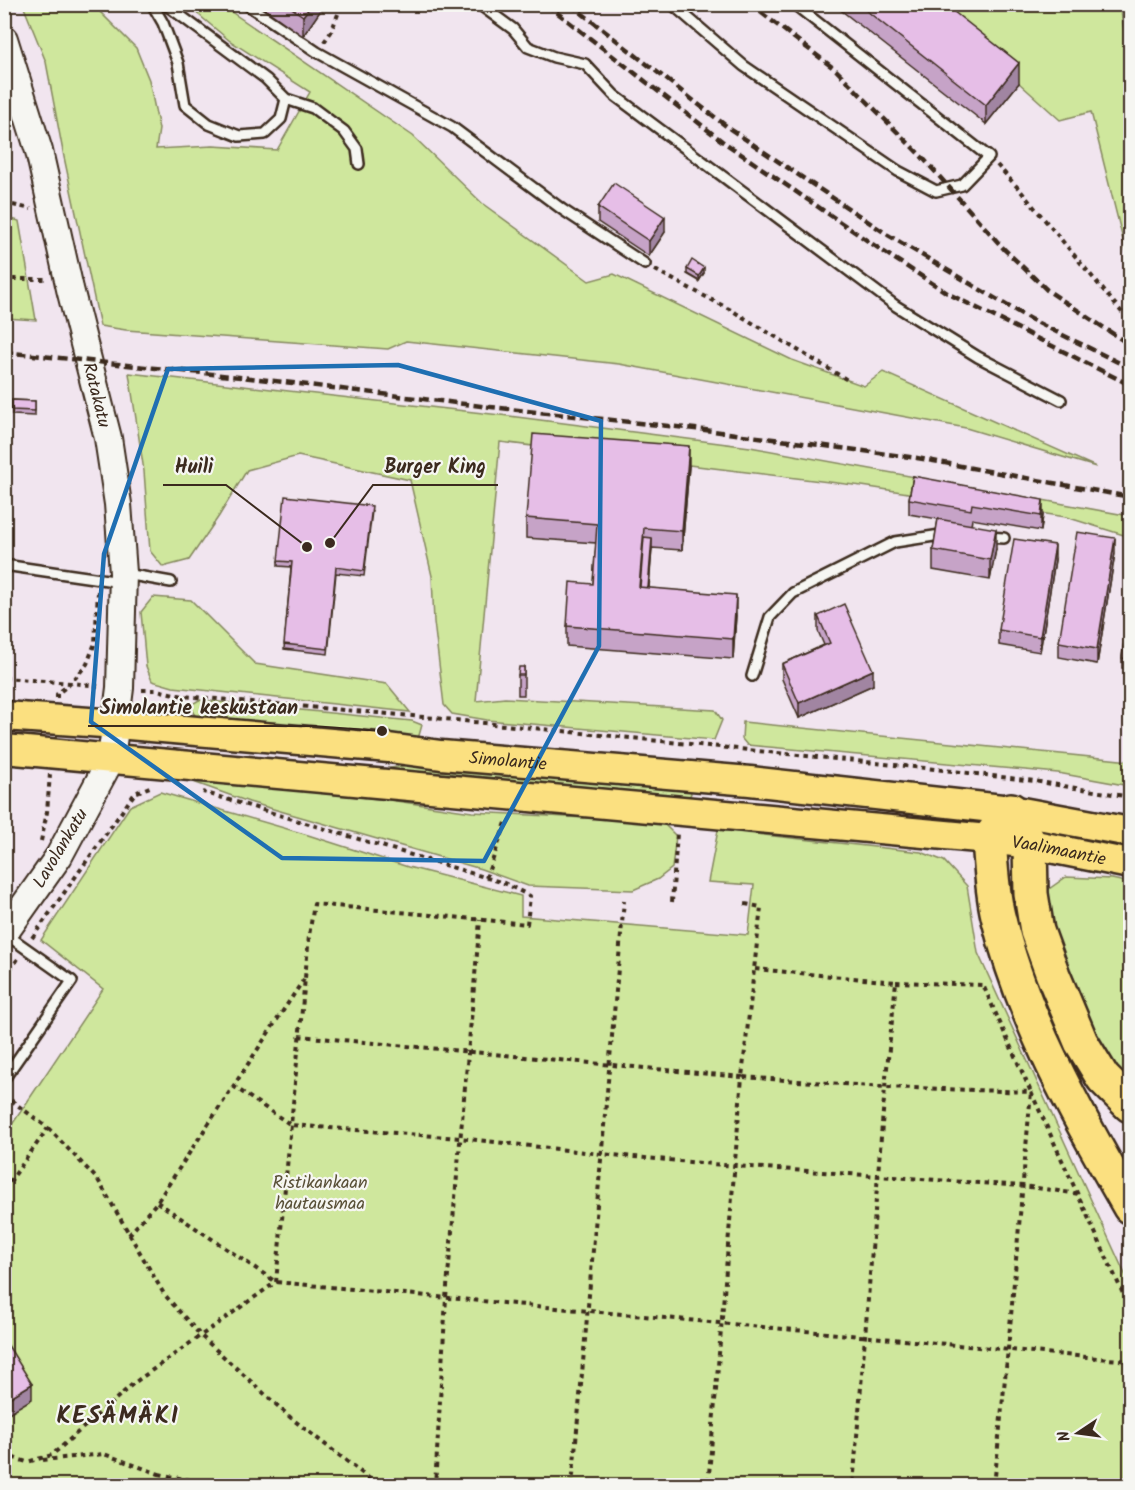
<svg xmlns="http://www.w3.org/2000/svg" width="1135" height="1490" font-family="Kalam,sans-serif">
	<style>
		.green { fill: #cfe79d; stroke: #85885e; stroke-width: 1.5 }
		.lines { fill: none; stroke-linecap: round; stroke-linejoin: round }
		.lane-casing { stroke: #3b2a1e; stroke-width: 14 }
		.secondary-casing { stroke: #3b2a1e; stroke-width: 30 }
		.primary-casing { stroke: #3b2a1e; stroke-width: 33 }
		.highway-casing { stroke: #3b2a1e; stroke-width: 38 }
		.path { stroke: #3b2a1e; stroke-width: 4; stroke-dasharray: 4.5 4.5; stroke-linecap: butt }
		.lane { stroke: #f6f6f2; stroke-width: 9 }
		.secondary { stroke: #f6f6f2; stroke-width: 26 }
		.primary { stroke: #fbe080; stroke-width: 28 }
		.highway { stroke: #fbe080; stroke-width: 33 }
		.rail { stroke: #3b2a1e; stroke-width: 4.5; stroke-dasharray: 9 4.5; stroke-linecap: butt }
		.wall { fill: #c6a3c7; stroke: #3b2a1e; stroke-width: 1.5 }
		.shaded-wall { fill: #a185a2; stroke: #3b2a1e; stroke-width: 1.5 }
		.building { fill: #e6bee7; stroke: #3b2a1e; stroke-width: 1.5 }
		.marked { fill: none; stroke: #1f6fb2; stroke-width: 4.5; stroke-linejoin: round }
		.labels { text-anchor: middle; stroke-width: 4.5; stroke-linejoin: round; paint-order: stroke }
		.street-label { font-size: 18px; fill: #3b2a1e; stroke: #f6f6f2 }
		.park-label { font-size: 18px; fill: #595037; stroke: #f6f6f2 }
		.district-label { font-size: 24px; font-weight: bold; letter-spacing: 1.5px; fill: #3b2a1e; stroke: #f6f6f2 }
		.leader { fill: none; stroke: #3b2a1e; stroke-width: 2 }
		.callout-dot { fill: #3b2a1e; stroke: #f6f6f2; stroke-width: 2 }
		.callout-label { font-size: 20px; text-anchor: middle; font-weight: bold; fill: #3b2a1e; stroke: #f6f6f2; stroke-width: 4.5; stroke-linejoin: round; paint-order: stroke }
	</style>
	<rect width="100%" height="100%" fill="#f1e5ef"/>
	<filter id="ink" filterUnits="userSpaceOnUse"><feTurbulence type="fractalNoise" baseFrequency=".0167" numOctaves="2"/><feDisplacementMap in="SourceGraphic" scale="12" xChannelSelector="R" yChannelSelector="G"/><feConvolveMatrix kernelMatrix="1 2 1 2 8 2 1 2 1" color-interpolation-filters="sRGB"/></filter>
	<g filter="url(#ink)">
		<path class="green" d="M23 5H90L95 7 136 48 149 80 159 129 156 149 213 146 277 150 310 92 230 41 187 5H221L413 136 483 204 589 281 614 274 792 360 864 386 883 372 1096 467 966 428 619 364 406 341 388 349 126 330 100 326 64 157 46 62Z
			M918 5H1120L1130 69V268L1091 112 1060 120 1019 83Z
			M5 217 19 221 36 320 5 318Z
			M129 373 509 416 750 447 1130 516V537L1066 517 862 486 500 442 476 701 505 698 715 710 722 720 714 740 487 720 452 714 444 705 434 622 432 576 410 480 298 456 247 470 219 516 189 560 163 567 150 551 144 471Z
			M153 597 191 600 255 664 387 684 410 712 173 687 152 681 146 666 141 612Z
			M199 700 412 721 422 725 418 739 198 720 189 706Z
			M743 722 1130 761V786L1058 773 747 745 742 739Z
			M407 765 689 788 691 793 688 801 375 771Z
			M185 779 389 800 472 812 662 822 676 836 672 868 658 879 633 890 528 886 481 869 249 802Z
			M160 792 308 835 408 867 521 896V916L748 935 754 885 708 882 718 830 921 852 944 861 967 886 978 953 1130 1285V1485L5 1486V1135L103 989 41 940 130 806Z
			M1066 877 1112 879 1130 883V1093L1091 1041 1045 907 1049 889Z"/>
		<g class="lines">
			<defs>
				<path id="lane" d="M152 4 163 23 178 63 185 105 209 124 239 136 265 134 281 119 286 99 266 79 165 4
					M246 4 317 52 452 127 563 210 645 264
					M479 4 513 29 528 47 554 57 585 64 614 95 896 306 978 357 1061 400
					M672 4 744 66 898 171 936 191 962 185 989 157 794 4
					M286 99 313 108 344 131 357 149 359 164
					M985 537 1004 538
					M4 565 121 582
					M126 574 171 582
					M752 676 770 617 793 593 895 542 947 534
					M4 1079 72 981 7 935"/>
				<g id="secondary">
					<path id="s1" d="M4 39 39 151 70 289 108 438 118 504 123 573 120 688 111 759 59 856 4 934"/>
				</g>
				<g id="primary">
					<path id="s2" d="M4 716 117 724 389 748 441 755 750 781 1011 810 1130 832"/>
					<path id="s3" d="M4 749 989 839 1030 844 1130 864"/>
				</g>
				<path id="highway" d="M1130 1105 1103 1078 1081 1042 1053 975 1037 931 1031 894 1030 844 1011 810 989 839C991 865 992 891 998 916 1023 1020 1077 1115 1130 1207"/>
			</defs>
			<use href="#lane" class="lane-casing"/>
			<use href="#secondary" class="secondary-casing"/>
			<use href="#primary" class="primary-casing"/>
			<use href="#highway" class="highway-casing"/>
			<path class="path" d="M324 42 331 32 342 4
				M997 165 1019 189 1130 322
				M4 203 31 209
				M655 270 731 310 849 381
				M4 279H46
				M4 678 71 683 87 664 95 643 98 591
				M142 690H157L183 696 435 718 944 770 1034 781 1130 797
				M57 698V694L71 683 98 686
				M41 841 47 812 50 774
				M486 878 507 820
				M672 902 677 833
				M745 904 761 907 742 1077 885 1087 1031 1092 1130 1309
				M32 938 135 793 152 786
				M755 969 896 982 885 1087 853 1486
				M4 977 18 959
				M896 982 983 985 1031 1092 1008 1349 994 1486
				M299 1036 742 1077 708 1486
				M233 1086 291 1125 460 1138 601 1154 735 1166 1023 1186 1079 1194
				M4 1095 48 1128 4 1190
				M48 1128 98 1180 164 1294 201 1336 291 1418 379 1486
				M157 1202 276 1282 1130 1361
				M129 1235 157 1202 304 979
				M4 1455 27 1462 52 1455 134 1383 276 1282 309 936 314 904 527 924 530 896 504 883 203 792
				M43 1460 104 1454 159 1474 162 1486
				M159 1474 220 1486
				M435 1486 446 1298 480 920
				M572 1486 624 901"/>
			<use href="#lane" class="lane"/>
			<use href="#secondary" class="secondary"/>
			<use href="#primary" class="primary"/>
			<use href="#highway" class="highway"/>
			<path class="rail" d="M546 4 722 141 881 250 949 294 1130 385
				M570 4 730 129 888 235 1030 319 1130 368
				M750 4 836 70 922 157 1004 249 1047 290 1130 345
				M4 352 259 379 481 406 705 430 917 458 1130 497"/>
		</g>
		<path class="wall" d="M258 4H325L303 36Z
			M833 4H944L1019 83 986 124Z
			M598 207 665 232 649 256 598 222Z
			M687 269 704 273 699 281 687 274Z
			M12 400 35 401V416L12 415Z
			M689 466 682 550 652 548 649 588 736 615 733 659 567 646V626L593 584 596 543 526 538V518Z
			M913 476 1043 515 1041 531 972 519 971 525 996 549 990 580 933 570V550L938 519 909 514V499Z
			M372 511 364 576 336 573 328 654 284 649 291 567 278 566V561Z
			M1115 553 1097 664 1059 657V642Z
			M1055 560 1040 652 999 645V630Z
			M1131 583V669L1122 668V658Z
			M818 616 873 685 799 718 782 679V664L824 645 818 631Z
			M524 667V695H518V675Z"/>
		<path class="shaded-wall" d="M312 4H325L303 36V16Z
			M1019 63V83L986 124V105Z
			M665 217V232L649 256V241Z
			M704 268V273L699 281V276Z
			M689 446V466L682 550V531Z
			M1043 500V515L1041 531V516Z
			M996 529V549L990 580V560Z
			M652 538V548L647 608V598Z
			M1115 538V553L1097 664V649Z
			M1055 545V560L1040 652V637Z
			M736 595V615L733 659V639Z
			M873 670V685L799 718V703Z
			M32 1384V1399L4 1416V1401Z"/>
		<path class="building" d="M286 4H312L303 16Z
			M858 4H944L1019 63 986 105Z
			M614 183 665 217 649 241 598 207Z
			M692 260 704 268 699 276 687 269Z
			M12 400 35 401V411L12 410Z
			M533 434 689 446 682 531 644 528 639 587 736 595 733 639 567 626 570 582 593 584 597 524 526 518Z
			M913 476 1043 500 1041 516 972 504 971 510 909 499Z
			M285 496 372 506 364 571 336 567 328 649 284 644 292 562 278 561Z
			M938 519 996 529 990 560 933 550Z
			M1077 532 1115 538 1097 649 1059 642Z
			M644 537 652 538 648 588 640 587Z
			M1014 539 1055 545 1040 637 999 630Z
			M1131 583V659L1122 658Z
			M844 604 873 670 799 703 782 664 830 643 818 616Z
			M519 667H524V675H518Z
			M4 1339 32 1384 4 1401Z"/>
	</g>
	<path class="marked" d="M398 365 601 421 599 646 484 861 282 858 91 722 104 554 168 369Z"/>
	<g class="labels">
		<g class="street-label">
			<text dy="6" stroke="none"><textPath href="#s1" startOffset="368">Ratakatu</textPath></text>
			<text dy="6" stroke="none"><textPath href="#s2" startOffset="506">Simolantie</textPath></text>
			<text transform="translate(60 848) rotate(-59)" y="6">Lavolankatu</text>
			<text dy="6" stroke="none"><textPath href="#s3" startOffset="1060">Vaalimaantie</textPath></text>
		</g>
		<g class="park-label">
			<text x="320" y="1188">Ristikankaan<tspan x="320" dy="21">hautausmaa</tspan></text>
		</g>
		<g class="district-label">
			<text x="118" y="1423">KESÄMÄKI</text>
		</g>
	</g>
	<path class="leader" d="M330 543L373 485H498M307 547L226 485H163M382 731L311 726H88"/>
	<g class="callout-dot">
		<circle cx="330" cy="543" r="6"/>
		<circle cx="307" cy="547" r="6"/>
		<circle cx="382" cy="731" r="6"/>
	</g>
	<g class="callout-label">
		<text x="435" y="473">Burger King</text>
		<text x="194" y="473">Huili</text>
		<text x="199" y="714">Simolantie keskustaan</text>
	</g>
	<rect width="1135" height="1490" fill="none" stroke="#f6f6f2" stroke-width="24"/>
	<rect x="12" y="12" width="1111" height="1466" fill="none" stroke="#3b2a1e" stroke-width="2" filter="url(#ink)"/>
	<g transform="translate(1078 1433) rotate(257)" stroke="#f6f6f2" stroke-width="4.5" paint-order="stroke">
	<path d="M0-4.5L10 22L0 15L-10 22Z" fill="#3b2a1e"/>
	<text y="-9" font-size="16" font-weight="bold" text-anchor="middle" fill="#3b2a1e">N</text>
	</g>
</svg>
